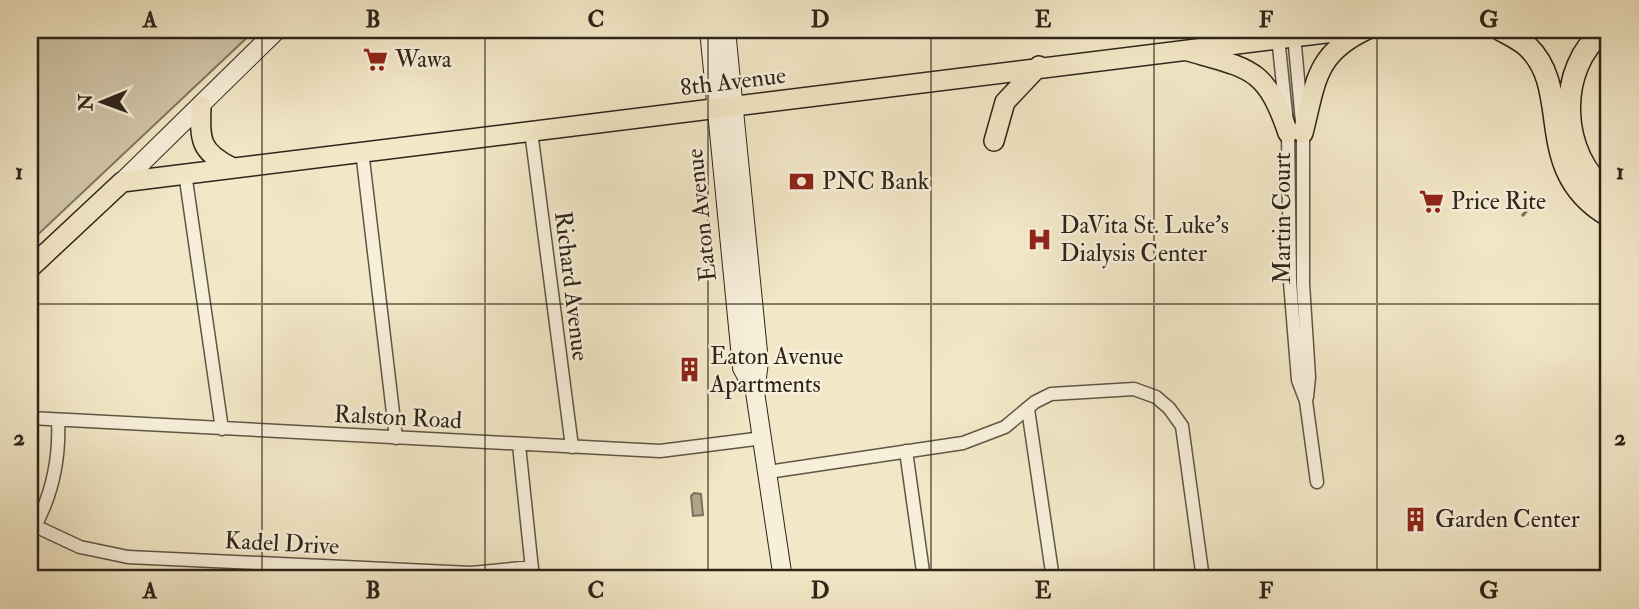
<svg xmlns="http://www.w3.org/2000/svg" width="1639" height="609" font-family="'IM FELL Double Pica',serif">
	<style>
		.green { fill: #d1c6a9; stroke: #807662; stroke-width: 2 }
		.water { fill: #afa58c; stroke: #7b725e; stroke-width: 2 }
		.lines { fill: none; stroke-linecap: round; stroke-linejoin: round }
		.stream { stroke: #7b725e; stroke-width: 3.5 }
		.street-casing { stroke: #5f5645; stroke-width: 15 }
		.secondary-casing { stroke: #2e251a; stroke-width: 20 }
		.primary-casing { stroke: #2e251a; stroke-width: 22 }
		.highway-casing { stroke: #2e251a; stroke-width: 24 }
		.street { stroke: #f7efda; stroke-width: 12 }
		.secondary { stroke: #f7efda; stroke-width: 18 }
		.primary { stroke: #f2e7c6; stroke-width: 19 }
		.highway { stroke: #f2e7c6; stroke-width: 21 }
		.grid { fill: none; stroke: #2e251a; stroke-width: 2; stroke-opacity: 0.55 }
		.labels { text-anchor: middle; stroke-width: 5; stroke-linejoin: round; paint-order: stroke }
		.poi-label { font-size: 24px; fill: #2e251a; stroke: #f7efda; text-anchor: start }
		.street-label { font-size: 24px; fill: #2e251a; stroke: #f7efda }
		.neatline { fill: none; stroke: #2e251a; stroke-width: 2.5 }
		.grid-label { font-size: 23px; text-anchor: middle; font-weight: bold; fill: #2e251a }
	</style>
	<rect width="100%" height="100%" fill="#f2e7c6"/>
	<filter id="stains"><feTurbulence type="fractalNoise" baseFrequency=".00286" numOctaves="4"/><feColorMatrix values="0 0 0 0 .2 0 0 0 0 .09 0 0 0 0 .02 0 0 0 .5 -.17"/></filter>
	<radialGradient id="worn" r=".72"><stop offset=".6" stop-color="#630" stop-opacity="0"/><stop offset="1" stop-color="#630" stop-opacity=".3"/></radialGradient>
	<path class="green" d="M30 30H255L30 242Z"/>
	<path class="water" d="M694 493 701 494 703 515 693 516 691 496Z"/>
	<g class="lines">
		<path class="stream" d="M1523 215 1533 203"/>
		<defs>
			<path id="street" d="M1294 35 1303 133V284L1309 377 1307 397
				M1278 37 1288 133 1290 282 1298 380 1306 401 1317 482
				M531 131 572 447
				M362 151 396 438
				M185 173 222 429
				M1028 409 1053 579
				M30 418 660 451 763 438
				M519 445 533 579
				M906 451 924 579
				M768 472 963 443 1005 427 1035 402 1051 394 1134 389 1156 397 1169 408 1182 426 1203 579
				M35 526 80 547 128 557 471 573 532 567
				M30 535C51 500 60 461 58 420"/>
			<path id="secondary" d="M709 30 742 368 755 392 783 579
				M726 30 759 362 755 392
				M122 182 277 30"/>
			<path id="primary" d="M1188 51C1251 69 1266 68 1288 133
				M201 106C200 139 199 151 231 167
				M1303 133C1316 82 1315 54 1366 30
				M994 141 1005 102 1039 66
				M30 268 122 182 1350 30"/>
			<path id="highway" d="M1501 30C1510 35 1521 40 1528 47 1574 91 1531 171 1609 216
				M1605 30C1555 67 1559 158 1609 192"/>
		</defs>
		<use href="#street" class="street-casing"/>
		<use href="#secondary" class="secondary-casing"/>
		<use href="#primary" class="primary-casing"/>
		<use href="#highway" class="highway-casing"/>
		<use href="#street" class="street"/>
		<use href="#secondary" class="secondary"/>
		<use href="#primary" class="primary"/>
		<use href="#highway" class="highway"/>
	</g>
	<path class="grid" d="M262 30V579M485 30V579M708 30V579M931 30V579M1154 30V579M1377 30V579M30 304H1609"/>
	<defs>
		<symbol id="supermarket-bare" viewBox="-9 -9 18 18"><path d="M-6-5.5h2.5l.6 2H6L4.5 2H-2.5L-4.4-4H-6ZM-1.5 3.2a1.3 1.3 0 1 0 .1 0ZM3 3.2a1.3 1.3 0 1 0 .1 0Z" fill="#8f2418" stroke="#f7efda" stroke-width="2.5" paint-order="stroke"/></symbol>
		<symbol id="bank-bare" viewBox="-9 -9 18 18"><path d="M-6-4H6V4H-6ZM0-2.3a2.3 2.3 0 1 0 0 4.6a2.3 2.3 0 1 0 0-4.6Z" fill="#8f2418" stroke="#f7efda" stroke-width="2.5" paint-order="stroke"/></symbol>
		<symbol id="hospital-bare" viewBox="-9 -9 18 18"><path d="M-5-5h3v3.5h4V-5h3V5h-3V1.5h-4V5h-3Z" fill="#8f2418" stroke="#f7efda" stroke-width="2.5" paint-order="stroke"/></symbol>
		<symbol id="building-bare" viewBox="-9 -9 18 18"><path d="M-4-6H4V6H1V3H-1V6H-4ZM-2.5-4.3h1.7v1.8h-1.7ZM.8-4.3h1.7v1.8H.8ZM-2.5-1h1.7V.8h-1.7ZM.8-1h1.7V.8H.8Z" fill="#8f2418" stroke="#f7efda" stroke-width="2.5" paint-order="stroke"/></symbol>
	</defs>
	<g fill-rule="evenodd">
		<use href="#supermarket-bare" x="358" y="42" width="35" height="35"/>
		<use href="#bank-bare" x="784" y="164" width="35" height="35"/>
		<use href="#supermarket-bare" x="1414" y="184" width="35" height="35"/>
		<use href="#hospital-bare" x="1022" y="222" width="35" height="35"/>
		<use href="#building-bare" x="672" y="352" width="35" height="35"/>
		<use href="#building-bare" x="1398" y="502" width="35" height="35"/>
	</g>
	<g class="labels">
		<g class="poi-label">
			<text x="395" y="67">Wawa</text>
			<text x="822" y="189">PNC Bank</text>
			<text x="1451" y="209">Price Rite</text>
			<text x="1060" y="233">DaVita St. Luke's<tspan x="1060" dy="28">Dialysis Center</tspan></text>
			<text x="710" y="364">Eaton Avenue<tspan x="710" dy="28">Apartments</tspan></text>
			<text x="1435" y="527">Garden Center</text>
		</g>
		<g class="street-label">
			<text transform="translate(733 81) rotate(-7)" y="8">8th Avenue</text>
			<text transform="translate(701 215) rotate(-96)" y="8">Eaton Avenue</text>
			<text transform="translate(1282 218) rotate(-90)" y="8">Martin Court</text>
			<text transform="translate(572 286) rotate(83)" y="8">Richard Avenue</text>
			<text transform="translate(398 417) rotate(3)" y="8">Ralston Road</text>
			<text transform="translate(282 543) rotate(3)" y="8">Kadel Drive</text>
		</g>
	</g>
	<rect width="1639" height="609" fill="none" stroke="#f2e7c6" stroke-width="77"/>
	<g transform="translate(102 102) rotate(269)" stroke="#f7efda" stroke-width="5" paint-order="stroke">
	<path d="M0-5L12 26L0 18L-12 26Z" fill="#2e251a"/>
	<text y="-10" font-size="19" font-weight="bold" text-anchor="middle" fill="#2e251a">N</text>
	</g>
	<rect x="38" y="38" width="1562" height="532" class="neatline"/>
	<g class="grid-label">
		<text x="150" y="27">A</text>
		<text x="373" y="27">B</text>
		<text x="596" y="27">C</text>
		<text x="820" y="27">D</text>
		<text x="1043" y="27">E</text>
		<text x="1266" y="27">F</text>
		<text x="1489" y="27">G</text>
		<text x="19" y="179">1</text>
		<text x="1620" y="179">1</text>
		<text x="19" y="445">2</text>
		<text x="1620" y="445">2</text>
		<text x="150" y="598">A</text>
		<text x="373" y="598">B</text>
		<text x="596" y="598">C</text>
		<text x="820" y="598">D</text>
		<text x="1043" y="598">E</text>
		<text x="1266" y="598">F</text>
		<text x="1489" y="598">G</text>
	</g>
	<rect width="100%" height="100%" filter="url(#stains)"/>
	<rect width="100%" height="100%" fill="url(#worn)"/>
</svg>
